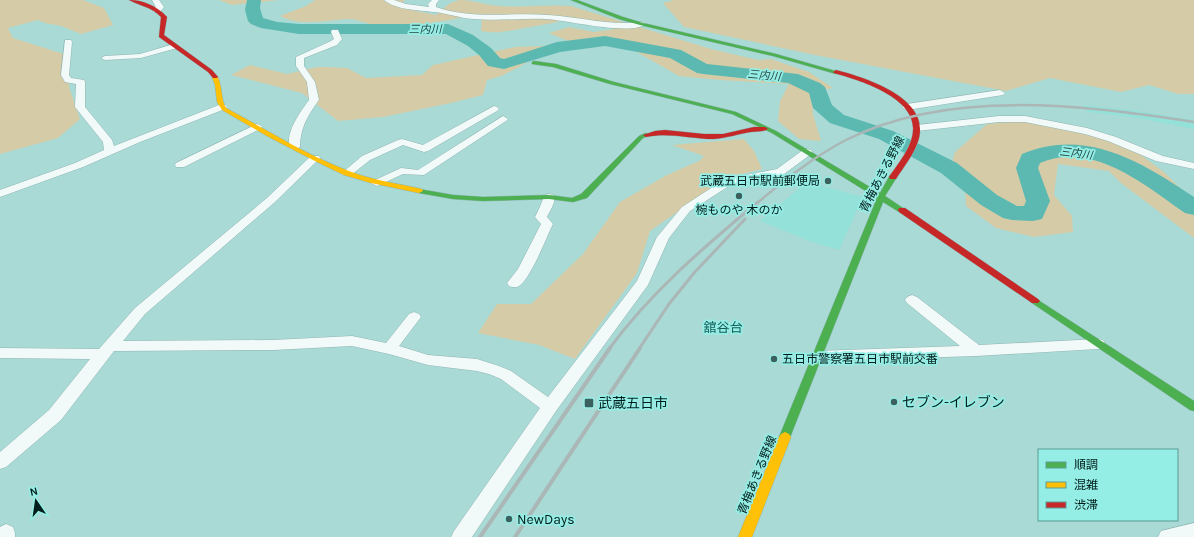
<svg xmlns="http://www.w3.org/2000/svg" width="1194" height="537" font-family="Karla,'Noto Sans JP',sans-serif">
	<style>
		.built { fill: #93e1d9 }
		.green { fill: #d5cca7 }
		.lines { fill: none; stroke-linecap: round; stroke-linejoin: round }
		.river { fill: #5bb9b2; fill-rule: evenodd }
		.street-casing { stroke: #8fb6b3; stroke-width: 1 }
		.fast-casing { stroke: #8fb6b3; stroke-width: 1 }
		.slow-casing { stroke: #8fb6b3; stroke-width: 1 }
		.jam-casing { stroke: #8fb6b3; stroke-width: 1 }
		.street { fill: #f2f9f9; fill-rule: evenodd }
		.fast { fill: #4caf50; fill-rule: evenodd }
		.slow { fill: #ffc107; fill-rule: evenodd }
		.jam { fill: #c62828; fill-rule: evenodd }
		.rail-far2 { stroke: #abb7b6; stroke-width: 2.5 }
		.rail-far1 { stroke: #abb7b6; stroke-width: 3 }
		.rail { stroke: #abb7b6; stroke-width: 4 }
		.poi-dot { fill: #3c605d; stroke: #95eee5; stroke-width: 1.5 }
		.labels { text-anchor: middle; stroke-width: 3.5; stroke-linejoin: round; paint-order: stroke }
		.far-water-label { font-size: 11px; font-style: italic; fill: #264844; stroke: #95eee5 }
		.street-label { font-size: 12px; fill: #021e1c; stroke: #95eee5 }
		.poi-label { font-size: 12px; fill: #021e1c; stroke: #95eee5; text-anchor: end }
		.neighbourhood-label { font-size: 13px; fill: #135d58; stroke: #95eee5 }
		.near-poi-label { font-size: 14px; fill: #021e1c; stroke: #95eee5; text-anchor: start }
	</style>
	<rect width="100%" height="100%" fill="#a9dad5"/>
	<path class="built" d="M1083 105 1137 111 1194 120V129L1138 118 1088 112Z
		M807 182 863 197 839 250 812 242 760 221Z"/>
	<path class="green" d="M0 0H83L104 8 113 25 81 34 61 26 45 23 38 20 8 28 13 38 70 56 69 87 80 119 58 138 0 154Z
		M219 0H279L232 5Z
		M315 0H404L402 8 436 15C443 9 450 1 460 0 473 0 486 5 499 6 523 8 547 4 571 6L711 49 758 60 771 59 809 72 833 88 812 92 813 114 821 141 799 139 778 121 780 101 789 84 720 80 679 76 628 47 611 45H573L544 51 519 67 501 76 487 80 483 95 451 103 383 117 338 121 302 93 231 75 250 65 287 74 317 67H327L347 68 366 78 422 75 433 65 515 47 546 46 568 41 549 33 569 27 594 32 615 29 603 24 561 19 558 22C547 24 536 26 524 28 509 31 497 34 481 31L482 14C447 20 414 28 379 26 369 25 359 19 349 19 327 20 300 27 280 16L306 6Z
		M674 0H1194V94H1178L1149 85 1121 92 1050 78 1006 91 815 55 684 27 663 3Z
		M1022 121 1095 135 1137 152 1165 173 1194 202V238L1121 183 1109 171 1058 164 1054 195 1072 216 1073 232 1034 237 996 228 966 206 965 187 948 176 955 152 987 124Z
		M744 139 754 151 762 169 726 178 650 231 637 273 575 359 539 345 478 333 497 304H531L583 254 620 202 667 175 699 161 704 156 672 145Z"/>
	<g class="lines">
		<path class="river" d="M247 0H261L260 8 263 18 277 22 299 24H448L473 35 491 48 500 58 504 59 557 42 605 36 681 50 707 64 798 74 820 83 825 87 832 105 844 115 893 131 957 163 997 195 1017 206H1024L1026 201 1016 168 1022 154C1086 127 1142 162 1194 197V215L1185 213C1145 185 1092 140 1040 163L1038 168 1050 201 1042 219 1033 221 1012 220 1003 218 981 205 941 173 879 139 830 123 813 108 809 93 788 83 703 74 697 73 670 58 605 46 560 52 504 69 488 66 479 55 468 46 446 34H299L261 28 251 24 248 21 245 10Z"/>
		<defs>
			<path id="street" d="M152 0H159L164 7 160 12H154L153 10 156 7Z
				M384 0H394L406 4 429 7 428 4 432 0H439L436 4V7C473 20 510 12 548 15 580 17 610 26 642 22L646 24C631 36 566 20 546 19 522 18 497 21 473 19 459 18 447 13 434 12 418 10 396 10 384 0Z
				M332 30H338L342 39 337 45 304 58V66L315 82 319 100C308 115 300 128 300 147L295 150 291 149C283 135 301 111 309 100L307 82 296 66V57L331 41 334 39 331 32Z
				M65 40H71L72 42 69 75 71 78 84 80 85 82V107L112 140 114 146 219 105H225L227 107 225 109 140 142 83 167 0 197V190L75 163 104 150 103 142 75 107 76 84 65 82 61 75Z
				M174 44 178 46 177 48 141 58 105 60 101 58 105 56 140 54Z
				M1000 90 1005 93 1003 95 907 110 902 107 907 104Z
				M494 106 497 107 499 109 497 111 428 151 424 152 403 145 370 160 351 175H343L342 173 362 156 398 140 402 139 423 145Z
				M503 116 508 119 506 121 424 175 403 174 377 186 371 183 373 181 401 168 418 170Z
				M999 116H1025L1087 128 1116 137 1163 156 1194 163V169L1156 161 1108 141 1085 134 1025 122H999L917 131 912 128 917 125Z
				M257 124 260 125 262 127 260 129 184 167H176L175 165 176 163Z
				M807 149 811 150 812 152 811 154 784 174 732 184 690 211 669 238 648 285 556 411 472 537H451L454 531 540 408 501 379 489 374 477 371 428 365 389 354 352 346 273 350 114 351 61 420 6 467 0 469V452L49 410 90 359 0 358V348L99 349 135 308 267 198 311 156H319L320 158 275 202 145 314 123 341 273 340 352 336 386 343 409 314 414 312 419 314 421 317 399 346 428 355 477 359 499 366 511 371 548 397 637 281 657 237 682 207 725 179 777 169 803 150Z
				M549 194 553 195C557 202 550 210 547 217L553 224C546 238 531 278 519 286 516 288 512 287 509 286L507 283 518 269 541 224 535 217C539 210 542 201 545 195Z
				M912 295 917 297 979 345 1098 339 1103 340 1105 344 1103 348 1098 349 976 356 817 361 812 360 810 356 812 352 817 351 960 346 907 303 905 300 907 297Z
				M1194 523V537H1158L1161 531Z
				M6 524 13 527 15 533V537H0V527Z"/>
			<path id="fast" d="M571 0H577L623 17 643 23 776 54 839 72 836 74 773 56 640 25 619 19Z
				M534 61 556 64 614 82 736 112 776 131 880 193 890 175H896L897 177 885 196 906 210 905 212H899L883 202 789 440 785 442 781 440 779 437 877 198 772 133 732 114 610 84 553 67 532 64V62Z
				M646 133 648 134V136L643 138 587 198 573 202 549 199 483 201 453 199 419 193 415 191 419 189 453 195 483 197 549 195 572 198 581 194 639 136Z
				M1035 298 1194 401V411L1190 410 1032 303 1030 301 1032 299Z"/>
			<path id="slow" d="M215 75 217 76C223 86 220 98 226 108 269 131 311 158 357 174 378 181 400 184 422 189L423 191 419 193 371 183 344 175 313 160 267 136 222 110 217 102 215 85 212 77Z
				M785 432 789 434 791 437 752 537H738L779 437 781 434Z"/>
			<path id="jam" d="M129 0C143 0 157 6 167 17L164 35 212 70 218 77 217 78H213L208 72 159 37 161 17C152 7 140 6 129 0Z
				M836 70C863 77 921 95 920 130 920 147 905 165 896 179H890L889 177C898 164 912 147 913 131 916 97 859 80 834 73L833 72Z
				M754 127H765L768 129C764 132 756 131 751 132 738 134 727 138 714 139 691 139 669 132 646 137L643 135 655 131 665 130 704 134H723Z
				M899 208H905L1038 299 1040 301 1038 303H1032L899 212 898 210Z"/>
		</defs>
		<use href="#street" class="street-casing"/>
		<use href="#fast" class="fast-casing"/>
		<use href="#slow" class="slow-casing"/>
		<use href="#jam" class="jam-casing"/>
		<use href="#street" class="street"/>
		<use href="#fast" class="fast"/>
		<use href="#slow" class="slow"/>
		<use href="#jam" class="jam"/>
		<path class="rail-far2" d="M757 203C785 180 813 157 846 140 948 88 1084 105 1194 122"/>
		<path class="rail-far1" d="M609 349C651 292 704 247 758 202
			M639 349 669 304 694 273 745 219"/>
		<path class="rail" d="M480 537 610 348
			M515 537 640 348"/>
	</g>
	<g class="poi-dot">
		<circle cx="828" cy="181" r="4"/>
		<circle cx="739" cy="196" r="4"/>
		<circle cx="774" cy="359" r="4"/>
		<circle cx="894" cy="402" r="4"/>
		<rect x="584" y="398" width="10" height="10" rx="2"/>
		<circle cx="509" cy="519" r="4"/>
	</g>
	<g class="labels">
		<g class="far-water-label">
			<text x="425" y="33">三内川</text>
			<text transform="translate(764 75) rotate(5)" y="4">三内川</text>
			<text transform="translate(1076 153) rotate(7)" y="4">三内川</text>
		</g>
		<g class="street-label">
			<text transform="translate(882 174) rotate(-63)" y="4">青梅あきる野線</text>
			<text transform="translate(757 475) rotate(-68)" y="4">青梅あきる野線</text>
		</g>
		<g class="poi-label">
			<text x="820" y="185">武蔵五日市駅前郵便局</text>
			<text x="739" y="214" text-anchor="middle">椀ものや 木のか</text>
			<text x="782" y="363" text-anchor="start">五日市警察署五日市駅前交番</text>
		</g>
		<g class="neighbourhood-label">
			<text x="723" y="332">舘谷台</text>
		</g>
		<g class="near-poi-label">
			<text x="902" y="407">セブン-イレブン</text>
			<text x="598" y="408">武蔵五日市</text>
			<text x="517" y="524">NewDays</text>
		</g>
	</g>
	<rect x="1038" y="449" width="140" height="72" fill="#95eee5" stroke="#5a9b95"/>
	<rect x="1046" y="462" width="20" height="6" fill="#4caf50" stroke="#5a9b95"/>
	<text x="1074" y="469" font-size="12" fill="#021e1c">順調</text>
	<rect x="1046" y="482" width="20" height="6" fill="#ffc107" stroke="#5a9b95"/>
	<text x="1074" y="489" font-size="12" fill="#021e1c">混雑</text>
	<rect x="1046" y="502" width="20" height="6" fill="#c62828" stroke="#5a9b95"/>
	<text x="1074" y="509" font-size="12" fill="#021e1c">渋滞</text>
	<g transform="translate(36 501) rotate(347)" stroke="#95eee5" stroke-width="3" paint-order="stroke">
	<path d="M0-3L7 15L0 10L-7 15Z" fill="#021e1c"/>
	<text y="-6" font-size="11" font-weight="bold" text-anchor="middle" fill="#021e1c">N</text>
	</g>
</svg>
